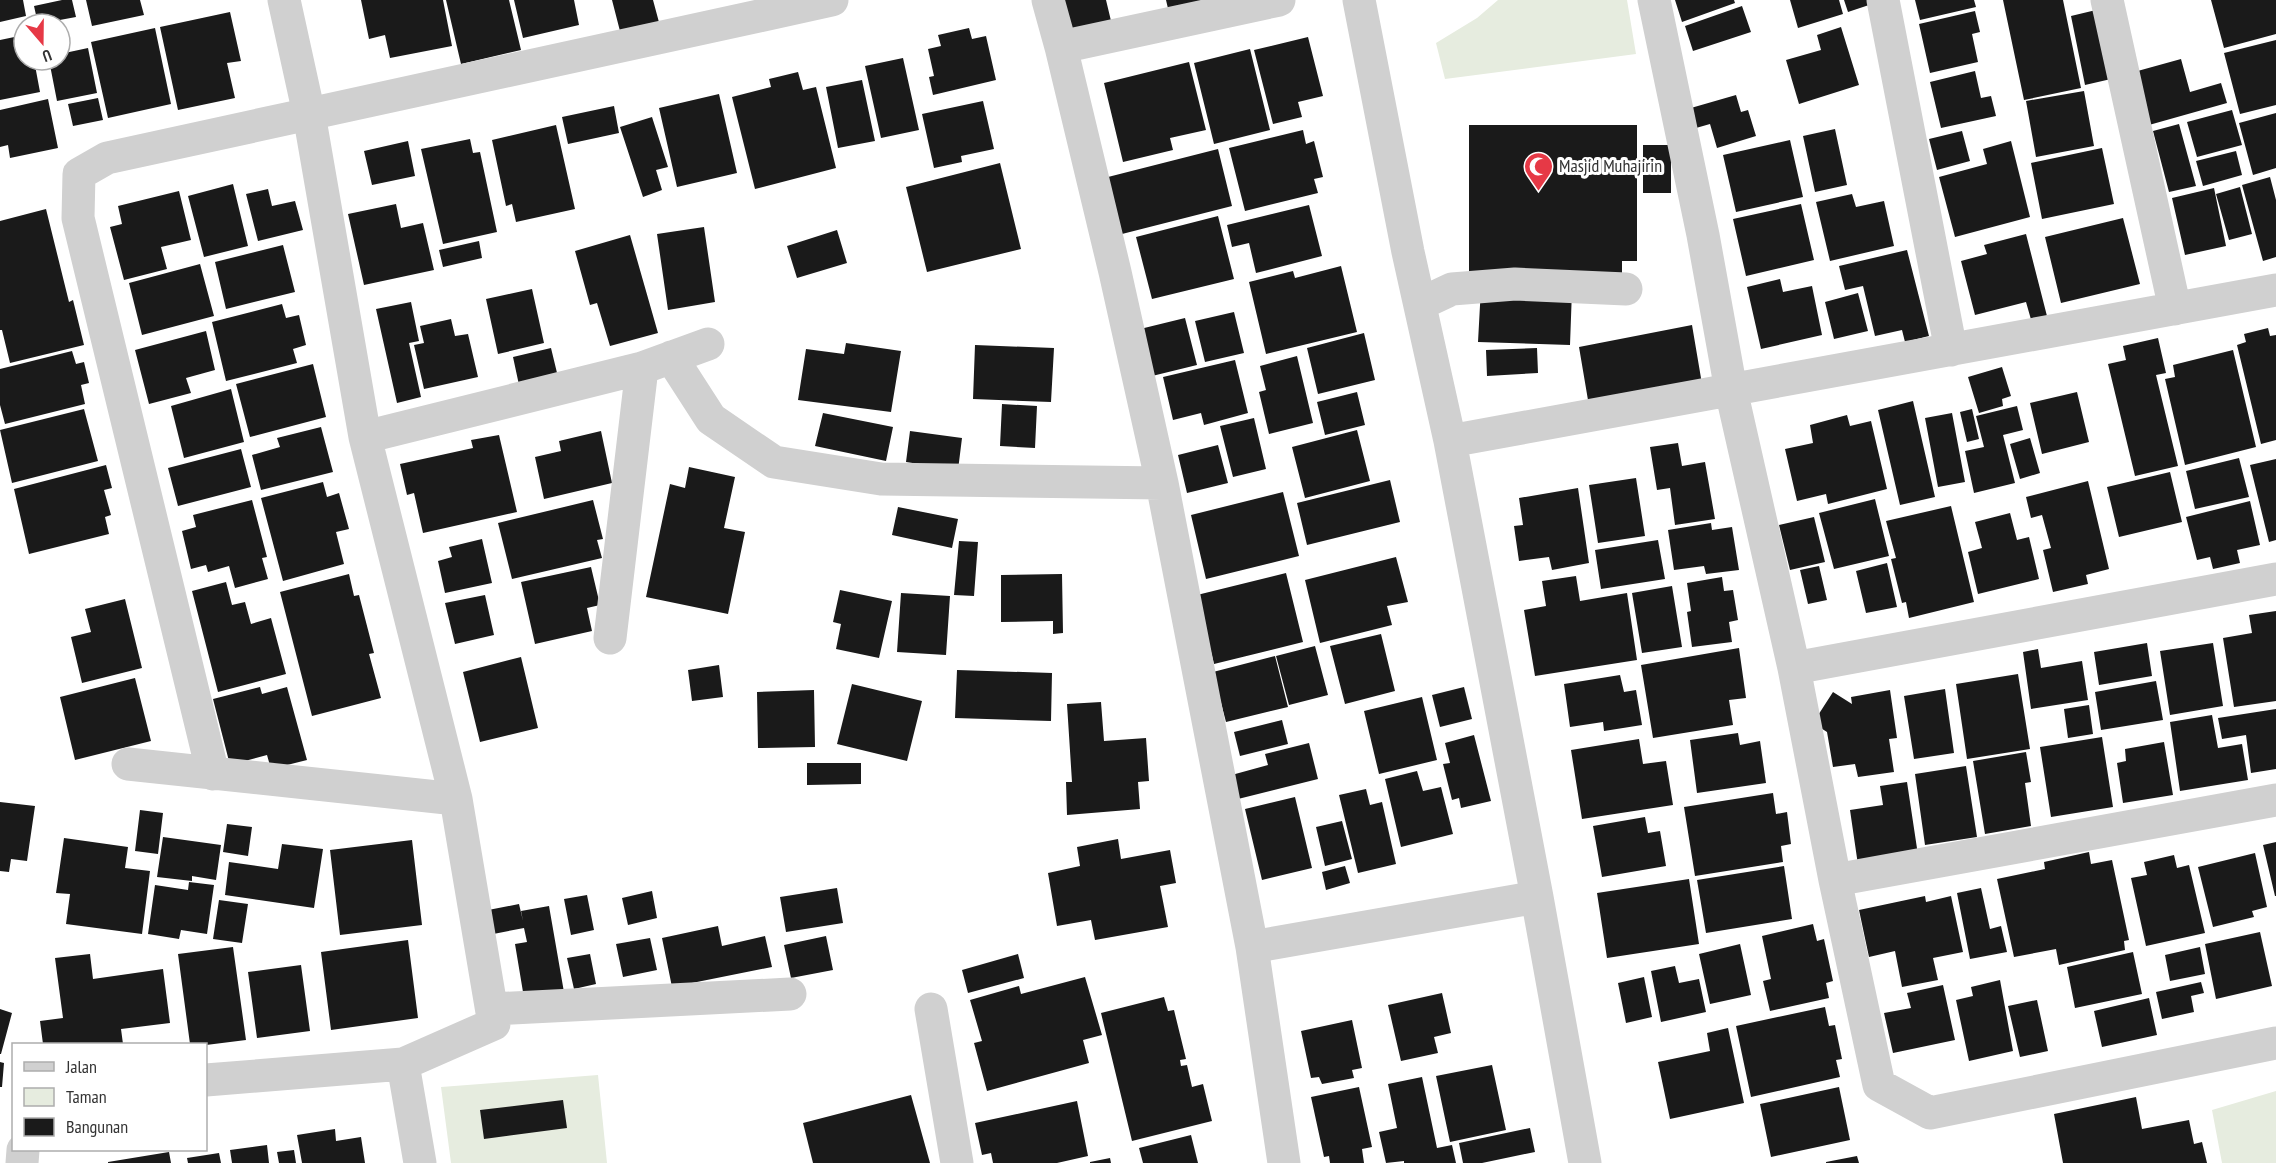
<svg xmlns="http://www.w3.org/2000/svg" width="2276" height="1163" font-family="'PT Sans Narrow',sans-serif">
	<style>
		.green { fill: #e6ecdf }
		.building { fill: #1a1a1a }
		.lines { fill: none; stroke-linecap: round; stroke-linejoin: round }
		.minor { stroke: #d0d0d0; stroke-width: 33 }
		.labels { text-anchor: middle; stroke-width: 6; stroke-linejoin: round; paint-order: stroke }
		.poi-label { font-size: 18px; fill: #333; stroke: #fff; text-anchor: start }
	</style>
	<rect width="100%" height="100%" fill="#fff"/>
	<path class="green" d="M1498 0H1627L1636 54 1445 79 1436 43 1477 18Z
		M598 1075 607 1163H451L441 1087Z
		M2276 1091V1163H2222L2212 1110Z"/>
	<path class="building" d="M0 0H23L26 16 0 22Z
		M62 0H72L76 17 38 24 34 6Z
		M86 0H140L144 15 92 26Z
		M361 0H443L452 46 390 58 385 35 369 39Z
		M446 0H509L521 50 461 64Z
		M514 0H574L579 25 523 38Z
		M612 0H653L660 26 621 35Z
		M1054 0H1106L1112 25 1063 37Z
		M1166 0H1232L1170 17Z
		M1675 0H1734L1735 3 1682 22Z
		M1790 0H1839L1843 14 1798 28Z
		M1844 0H1871L1872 4 1848 12Z
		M1915 0H1974L1976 7 1920 20Z
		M2003 0H2063L2081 88 2024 100Z
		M2211 0H2276V34L2224 48Z
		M1742 6 1751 32 1693 51 1685 26Z
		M2096 10 2111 79 2085 85 2071 16Z
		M1975 11 1980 32 1972 34 1978 62 1930 73 1919 24Z
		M230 12 241 61 227 63 235 98 178 110 160 27Z
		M1841 27 1859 85 1799 104 1786 60 1821 50 1817 35Z
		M155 28 171 104 108 118 91 42Z
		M969 28 972 39 986 36 996 80 933 95 929 77 934 76 928 49 941 46 938 35Z
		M24 35V60H34L40 92 0 100V40Z
		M1308 37 1323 96 1298 102 1302 117 1273 124 1254 50Z
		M2276 40V105L2240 114 2224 53Z
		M88 48 97 93 57 101 49 60H60V54Z
		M1250 49 1270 130 1214 144 1194 63Z
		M903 58 919 130 881 138 865 66Z
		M2181 59 2190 92 2221 83 2227 103 2149 125 2134 72Z
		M1189 62 1206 130 1170 138 1173 150 1123 162 1104 83Z
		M1975 71 1981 98 1991 96 1996 116 1941 128 1930 82Z
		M798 72 803 90 816 87 836 168 755 189 732 97 771 87 769 79Z
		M862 80 875 141 838 148 826 87Z
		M2084 91 2094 146 2036 157 2026 101Z
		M719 94 737 173 677 187 659 108Z
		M1736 95 1741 112 1748 110 1756 136 1717 148 1710 124 1689 130 1684 110Z
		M98 98 103 120 73 126 68 104Z
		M48 99 58 148 10 158 8 145 0 147V110Z
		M983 101 994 149 961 156 962 162 934 168 922 114Z
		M614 106 619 133 568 144 562 117Z
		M2232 110 2242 145 2197 157 2187 122Z
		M2276 113V168L2253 175 2239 123Z
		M652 117 668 167 656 170 662 190 643 197 620 127Z
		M2179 124 2196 186 2169 192 2153 131Z
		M556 125 575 209 516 222 512 204 506 206 492 140Z
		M1469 125H1637V261H1622V277H1469Z
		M1835 129 1847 185 1815 192 1803 136Z
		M1303 130 1306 144 1314 141 1323 177 1314 179 1318 193 1245 211 1229 148Z
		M1962 131 1970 161 1937 170 1929 139Z
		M470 139 473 153 480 152 497 232 443 244 421 149Z
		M1790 140 1803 197 1736 212 1723 155Z
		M408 141 415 176 372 185 364 151Z
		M2011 141 2030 217 1955 237 1939 177 1987 164 1983 149Z
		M1643 145H1671V193H1643Z
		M2102 148 2114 204 2042 219 2031 163Z
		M1218 149 1232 206 1122 234 1108 177Z
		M2236 151 2242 175 2203 186 2196 161Z
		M1000 163 1021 249 927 272 906 187Z
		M2270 177 2276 200V257L2263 261 2242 185Z
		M233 184 248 246 204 257 188 196Z
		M2240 187 2252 234 2229 240 2216 194Z
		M2214 188 2226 246 2185 255 2172 198Z
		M268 189 272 206 295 201 303 230 258 241 246 194Z
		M179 191 191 240 161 247 167 269 124 280 110 227 122 224 118 206Z
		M1852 194 1856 207 1884 201 1894 246 1830 261 1816 202Z
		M396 204 401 228 423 223 434 270 364 285 348 214Z
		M1801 204 1814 260 1746 276 1733 219Z
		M1309 205 1322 256 1256 273 1249 243 1232 247 1227 225Z
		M46 209 69 302 73 300 84 345 10 363 2 330H0V221Z
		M1218 216 1234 279 1152 299 1136 237Z
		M2123 218 2140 284 2061 303 2045 237Z
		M704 227 715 302 668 310 657 234Z
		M837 230 847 263 797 278 787 246Z
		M2026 234 2048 320 2032 323 2026 302 1975 315 1961 261 1987 254 1984 245Z
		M630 235 658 333 610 346 597 303 590 305 575 251Z
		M479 241 482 258 443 267 439 250Z
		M283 245 295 292 226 309 215 262Z
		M1907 250 1929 336 1905 342 1902 330 1875 336 1863 286 1845 290 1839 266Z
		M200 264 214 316 142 335 129 283Z
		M1341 266 1357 332 1266 354 1249 282 1293 271 1295 278Z
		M1780 279 1783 292 1812 286 1822 335 1761 349 1747 287Z
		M1481 287 1572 290 1570 345 1478 342Z
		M532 289 544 343 498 354 486 299Z
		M1858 293 1868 331 1834 339 1825 302Z
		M411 302 419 341 409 343 421 397 397 403 376 309Z
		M282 304 286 318 299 315 306 345 293 349 297 363 226 381 212 322Z
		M1234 312 1244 353 1205 362 1195 321Z
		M1185 318 1197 365 1148 377 1136 330Z
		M451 319 455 336 468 334 478 377 424 389 414 345 424 343 420 326Z
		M1692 325 1702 384 1589 406 1579 347Z
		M2268 328 2270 336 2276 335V440L2261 444 2237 345 2246 342 2244 334Z
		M206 331 215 370 186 378 191 393 149 404 135 350Z
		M1364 333 1375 380 1318 394 1307 348Z
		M2158 338 2166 373 2156 375 2178 466 2135 476 2108 364 2126 360 2123 346Z
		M846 343 901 351 891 412 798 400 806 349 844 354Z
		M975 345 1054 348 1051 402 973 399Z
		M551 348 558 377 519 385 513 357Z
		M1537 348 1538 373 1487 376 1486 350Z
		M2233 350 2256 447 2185 465 2165 379 2175 377 2173 365Z
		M72 351 76 364 84 362 89 383 81 385 85 404 5 424 0 405V369Z
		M1297 356 1313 423 1269 434 1259 392 1266 390 1260 366Z
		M1235 360 1248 413 1204 425 1201 413 1173 420 1163 377Z
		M313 364 326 417 250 437 236 384Z
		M2002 367 2011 396 2002 399 2003 406 1979 413 1968 377Z
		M231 389 244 442 184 458 171 406Z
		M1357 392 1365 425 1325 435 1317 402Z
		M2077 392 2089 442 2042 454 2030 403Z
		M1913 401 1935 497 1900 505 1878 410Z
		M1002 404 1037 406 1035 448 1000 446Z
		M2017 406 2023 430 2003 435 2015 483 1974 493 1965 451 1984 447 1976 416Z
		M84 409 98 461 12 483 0 430Z
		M1972 409 1979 439 1967 442 1960 412Z
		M823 413 893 427 886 461 815 446Z
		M1952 413 1965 482 1938 487 1925 418Z
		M1847 415 1850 426 1871 421 1887 489 1828 504 1826 494 1797 501 1785 449 1813 443 1810 425Z
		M1254 418 1266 469 1233 477 1220 426Z
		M321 427 333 472 261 490 252 455 280 447 277 438Z
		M1357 430 1370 481 1305 498 1292 447Z
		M601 431 612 483 544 499 535 457 561 451 559 441Z
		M910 431 962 438 958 470 906 462Z
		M499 435 517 512 423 533 414 493 407 495 400 464 473 448 471 440Z
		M2030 438 2040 473 2020 479 2010 444Z
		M1678 443 1682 466 1705 462 1715 519 1675 525 1670 488 1657 490 1650 447Z
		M1218 445 1228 483 1187 493 1178 455Z
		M241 449 251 487 178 506 168 468Z
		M2239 458 2249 497 2195 509 2186 471Z
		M2276 459V540L2269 542 2250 465Z
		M106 465 112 488 104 490 111 515 105 517 109 534 29 554 14 489Z
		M689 467 735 477 724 528 745 532 728 614 646 597 670 484 685 488Z
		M2170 472 2182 522 2119 537 2107 487Z
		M1636 478 1645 536 1598 543 1589 485Z
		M1390 480 1400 522 1307 545 1297 503Z
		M2088 481 2109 569 2086 575 2088 584 2053 592 2043 550 2051 548 2042 515 2031 518 2026 497Z
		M323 482 327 497 339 493 349 529 336 532 344 564 283 581 261 498Z
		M1578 488 1589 563 1552 570 1549 557 1519 561 1514 526 1523 525 1519 498Z
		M1283 492 1299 556 1206 579 1191 515Z
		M1875 499 1889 556 1834 569 1819 513Z
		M252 500 267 557 262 558 268 579 235 588 229 566 208 572 206 565 191 569 182 531 196 527 193 515Z
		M593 500 603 539 597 540 602 558 512 579 498 523Z
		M2250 501 2260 545 2237 550 2240 563 2213 569 2210 557 2197 560 2186 517Z
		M1951 506 1974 602 1909 618 1906 602 1902 603 1891 559 1896 558 1886 521Z
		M898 507 958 519 952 548 892 535Z
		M2010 513 2017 540 2029 537 2039 579 1978 594 1968 552 1982 548 1975 522Z
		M1814 517 1825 562 1790 570 1779 525Z
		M1711 523 1712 530 1732 527 1739 570 1706 574 1704 566 1674 570 1668 530Z
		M482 539 492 583 445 593 438 561 452 557 449 547Z
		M1658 540 1665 579 1601 589 1595 550Z
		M959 541 978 542 974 596 954 595Z
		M1396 557 1408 602 1387 606 1392 625 1320 643 1305 580Z
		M1887 563 1897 607 1866 613 1856 571Z
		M1819 566 1827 600 1808 604 1800 570Z
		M591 567 600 605 587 608 592 631 535 644 521 582Z
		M1286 573 1303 642 1214 664 1197 595Z
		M349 574 354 596 359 595 374 653 369 654 381 698 312 716 280 592Z
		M1062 574 1063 633 1053 634V621L1001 622V575Z
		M1576 576 1580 601 1627 593 1637 660 1535 676 1524 610 1546 606 1542 581Z
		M1722 577 1724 591 1733 590 1738 620 1729 622 1732 642 1692 647 1687 612 1691 611 1687 583Z
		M226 582 232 605 245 602 251 624 271 618 286 674 218 692 192 591Z
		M1672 586 1682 647 1642 653 1632 593Z
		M840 590 892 601 879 658 836 649 841 624 833 622Z
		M901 593 950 596 946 655 897 652Z
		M485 595 494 635 455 644 445 603Z
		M125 599 142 668 82 683 71 637 91 632 85 609Z
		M2276 611V701L2234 707 2223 638 2252 633 2249 615Z
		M1381 634 1395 691 1345 704 1330 646Z
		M2147 643 2152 676 2099 685 2094 652Z
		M2213 643 2223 706 2170 715 2160 651Z
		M1315 646 1328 695 1289 705 1276 656Z
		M1739 648 1746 698 1729 700 1733 725 1653 738 1641 665Z
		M2038 649 2041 668 2082 661 2088 700 2031 709 2023 652Z
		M1275 656 1288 707 1226 722 1213 672Z
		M521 657 538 728 480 742 463 672Z
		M719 665 723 697 692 701 688 670Z
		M957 670 1052 673 1051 721 955 718Z
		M2018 674 2030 749 1967 759 1956 684Z
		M1620 675 1624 692 1636 690 1642 725 1604 731 1603 722 1570 727 1564 684Z
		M135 678 151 741 75 760 60 697Z
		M2156 681 2163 720 2101 730 2095 692Z
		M852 684 922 701 907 761 837 744Z
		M260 687 262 694 287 687 307 760 271 769 267 755 230 765 213 699Z
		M1464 687 1472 719 1440 727 1432 695Z
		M1945 689 1954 753 1914 759 1904 696Z
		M814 690 815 747 758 748 757 692Z
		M1890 690 1897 738 1889 739 1894 772 1858 777 1855 764 1833 767 1827 732 1813 723 1833 692 1852 704 1851 697Z
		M1422 697 1437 760 1379 774 1364 711Z
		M1101 702 1104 741 1146 738 1149 781 1138 782 1140 809 1067 815 1066 782H1072L1067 704Z
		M2089 705 2093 734 2068 738 2064 709Z
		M2276 709V769L2251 773 2246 735 2222 739 2218 718Z
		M2212 715 2218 748 2242 744 2248 780 2180 791 2170 722Z
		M1282 720 1288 744 1240 756 1234 732Z
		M1738 733 1740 745 1760 741 1766 783 1697 793 1690 740Z
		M1474 735 1491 801 1461 808 1459 798 1452 800 1443 764 1450 763 1445 743Z
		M2102 737 2113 807 2051 817 2040 747Z
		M1639 739 1643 764 1666 761 1673 805 1582 819 1571 750Z
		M2164 742 2173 795 2123 803 2117 763 2126 761 2125 749Z
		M1309 743 1318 779 1234 800 1228 776 1268 765 1265 754Z
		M2026 752 2031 782 2025 783 2031 826 1985 834 1973 761Z
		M807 763H861V784L807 785Z
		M1966 766 1977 837 1925 845 1915 774Z
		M1417 771 1423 791 1441 787 1453 834 1401 847 1385 779Z
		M1907 782 1918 855 1858 865 1850 810 1883 805 1880 786Z
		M1366 789 1370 805 1382 802 1396 864 1358 873 1339 795Z
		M1773 793 1776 814 1787 812 1791 844 1781 846 1783 862 1695 876 1684 807Z
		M1295 797 1312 868 1262 880 1245 809Z
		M0 802 35 806 27 861 11 859 9 872 0 871Z
		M140 810 163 813 158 854 135 851Z
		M1645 817 1648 833 1660 831 1666 866 1602 877 1593 826Z
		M1342 821 1352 859 1325 866 1316 827Z
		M227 824 252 827 248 856 223 852Z
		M163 837 221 845 216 880 192 876V881L157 877Z
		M64 838 128 847 125 868 150 871 142 934 66 924 70 894 56 893Z
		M1118 839 1121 859 1170 850 1176 883 1160 886 1168 927 1095 940 1091 920 1057 926 1048 873 1080 866 1077 847Z
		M412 840 422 925 340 935 330 850Z
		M2276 842V896H2275L2263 845Z
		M282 844 323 849 314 908 225 895 229 862 278 869Z
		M2089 852 2091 864 2112 860 2129 940 2124 941 2125 950 2059 965 2056 949 2014 957 1997 879 2045 869 2044 862Z
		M2255 853 2267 907 2252 911 2254 917 2213 927 2198 867Z
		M2174 855 2177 868 2189 865 2205 933 2146 946 2131 878 2147 875 2144 862Z
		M1345 866 1350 883 1326 890 1322 872Z
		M1784 866 1792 919 1706 933 1697 880Z
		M1689 879 1699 944 1607 958 1597 893Z
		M189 882 214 885 207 934 181 930 179 939 148 934 155 885 188 890Z
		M837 888 843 923 786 932 780 897Z
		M1981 888 1990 929 2001 926 2007 952 1970 959 1957 893Z
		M652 891 657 918 628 925 622 898Z
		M587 895 594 930 571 935 564 899Z
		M1925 896 1926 902 1951 896 1963 952 1933 958 1938 980 1902 987 1895 951 1869 957 1859 910Z
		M219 900 248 904 242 943 213 939Z
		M519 904 523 921 521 911 549 906 565 998 525 1004 515 944 527 942 524 928 483 936 478 912Z
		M1813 924 1817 941 1824 939 1833 981 1826 983 1829 998 1770 1011 1763 981 1771 979 1762 936Z
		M718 926 722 946 765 936 772 967 672 987 662 938Z
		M2260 932 2272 986 2216 999 2205 944Z
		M826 936 833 970 791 978 784 945Z
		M650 938 657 970 623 977 616 944Z
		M408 940 418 1018 331 1030 321 952Z
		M1740 944 1751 995 1710 1004 1699 954Z
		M233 947 246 1040 206 1045 190 1044 178 954Z
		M2200 947 2205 974 2170 981 2165 955Z
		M2133 952 2142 994 2075 1008 2067 967Z
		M90 954 93 979 163 969 170 1023 121 1029 123 1044H43L40 1021 63 1018 55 958Z
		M590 954 596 984 574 989 567 958Z
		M1018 954 1024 978 968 993 962 970Z
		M301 965 310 1031 257 1038 248 972Z
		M1675 966 1679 983 1699 979 1706 1012 1661 1022 1651 971Z
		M1085 977 1102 1035 1083 1040 1089 1063 987 1091 974 1043 982 1041 970 1000 1019 986 1021 994Z
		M1644 977 1652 1017 1626 1023 1618 983Z
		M2000 980 2013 1051 1969 1061 1956 1000 1973 996 1971 987Z
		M2201 982 2204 993 2191 996 2194 1012 2162 1019 2156 992Z
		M1943 985 1955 1040 1893 1053 1884 1013 1911 1008 1907 993Z
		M1442 993 1451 1033 1434 1037 1438 1053 1401 1061 1388 1005Z
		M1164 997 1168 1011 1174 1010 1186 1059 1180 1060 1181 1066 1187 1065 1192 1087 1203 1084 1212 1121 1132 1141 1101 1013Z
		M2149 998 2157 1035 2102 1047 2094 1011Z
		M2037 1000 2048 1051 2020 1057 2008 1006Z
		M1825 1007 1829 1026 1835 1025 1842 1059 1836 1060 1840 1077 1751 1097 1736 1026Z
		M0 1009 12 1013 1 1054H0Z
		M1352 1020 1362 1068 1352 1070 1354 1078 1322 1084 1319 1077 1311 1078 1301 1031Z
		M1728 1028 1744 1103 1670 1119 1658 1062 1710 1051 1707 1033Z
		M0 1062 4 1063 2 1087H0Z
		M1492 1065 1506 1130 1450 1142 1436 1076Z
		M1422 1077 1437 1148 1452 1145 1456 1163H1404V1161L1386 1163 1379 1132 1397 1128 1388 1084Z
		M1359 1087 1372 1147 1362 1149 1364 1163H1330L1329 1156 1324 1157 1311 1097Z
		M1839 1087 1850 1140 1771 1157 1760 1104Z
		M911 1095 930 1163H813L803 1123Z
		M2136 1097 2142 1129 2189 1120 2194 1144 2202 1142 2207 1163H2063L2054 1114Z
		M563 1100 567 1128 484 1139 480 1110Z
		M1077 1101 1088 1156 1057 1163H993L991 1153 982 1155 975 1123Z
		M1530 1128 1535 1152 1482 1163H1463L1459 1143Z
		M335 1129 336 1141 361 1137 365 1163H302L297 1135Z
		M1191 1135 1198 1163H1143L1139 1148Z
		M267 1145 269 1163H232L230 1150Z
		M294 1150 296 1163H279L277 1152Z
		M169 1152 171 1163H108V1162Z
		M219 1153 221 1163H188L187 1158Z
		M1857 1156 1859 1163H1826V1162Z
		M1110 1158 1111 1163H1090V1162Z"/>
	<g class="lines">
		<path class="minor" d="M284 0 309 114 832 0
			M1048 0 1061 47 1279 0
			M1359 0 1408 252 1450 441 1537 897 1585 1163
			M1654 0 1703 235 1731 390 1794 668 1835 880 1879 1085 1930 1113 2276 1043
			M1883 0 1951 350
			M2107 0 2175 309
			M1061 47 1115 272 1162 483 1252 947 1537 897
			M1420 304 1452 289 1515 284 1626 289
			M671 357 711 419 774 462 881 479 1162 483
			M365 437 642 368 708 344
			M1450 441 2276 290
			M610 638 642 368
			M1794 668 2276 579
			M128 764 456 799
			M213 774 78 218 79 174 107 158 309 114 365 437 456 799 494 1024 403 1064 420 1163
			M1835 880 2276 800
			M1252 947 1284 1163
			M492 1009 790 994
			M931 1009 957 1163
			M206 1080 403 1064
			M22 1163 23 1150"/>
	</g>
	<defs>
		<symbol id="mosque-pin" viewBox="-11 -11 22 30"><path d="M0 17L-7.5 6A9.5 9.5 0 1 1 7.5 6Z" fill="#e63946" stroke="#fff"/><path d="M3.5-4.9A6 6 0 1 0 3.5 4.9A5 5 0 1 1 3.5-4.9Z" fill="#fff"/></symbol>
	</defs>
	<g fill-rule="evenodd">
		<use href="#mosque-pin" x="1522" y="150" width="33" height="45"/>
	</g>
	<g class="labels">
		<g class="poi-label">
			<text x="1559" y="172">Masjid Muhajirin</text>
		</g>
	</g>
	<rect x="12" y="1043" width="195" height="108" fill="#ffffff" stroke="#adadad" stroke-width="1.5"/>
	<rect x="24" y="1062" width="30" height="9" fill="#d0d0d0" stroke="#adadad" stroke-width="1.5"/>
	<text x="66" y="1073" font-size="18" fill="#333333">Jalan</text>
	<rect x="24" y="1088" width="30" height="18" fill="#e6ecdf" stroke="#adadad" stroke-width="1.5"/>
	<text x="66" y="1103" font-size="18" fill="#333333">Taman</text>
	<rect x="24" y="1118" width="30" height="18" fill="#1a1a1a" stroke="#adadad" stroke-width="1.5"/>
	<text x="66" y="1133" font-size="18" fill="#333333">Bangunan</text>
	<g transform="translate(42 42) rotate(160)"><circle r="28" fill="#ffffff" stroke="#adadad" stroke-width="1.5"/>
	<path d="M0-4.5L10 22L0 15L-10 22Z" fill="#e63946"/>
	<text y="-9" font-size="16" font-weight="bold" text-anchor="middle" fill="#333333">U</text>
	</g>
</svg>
